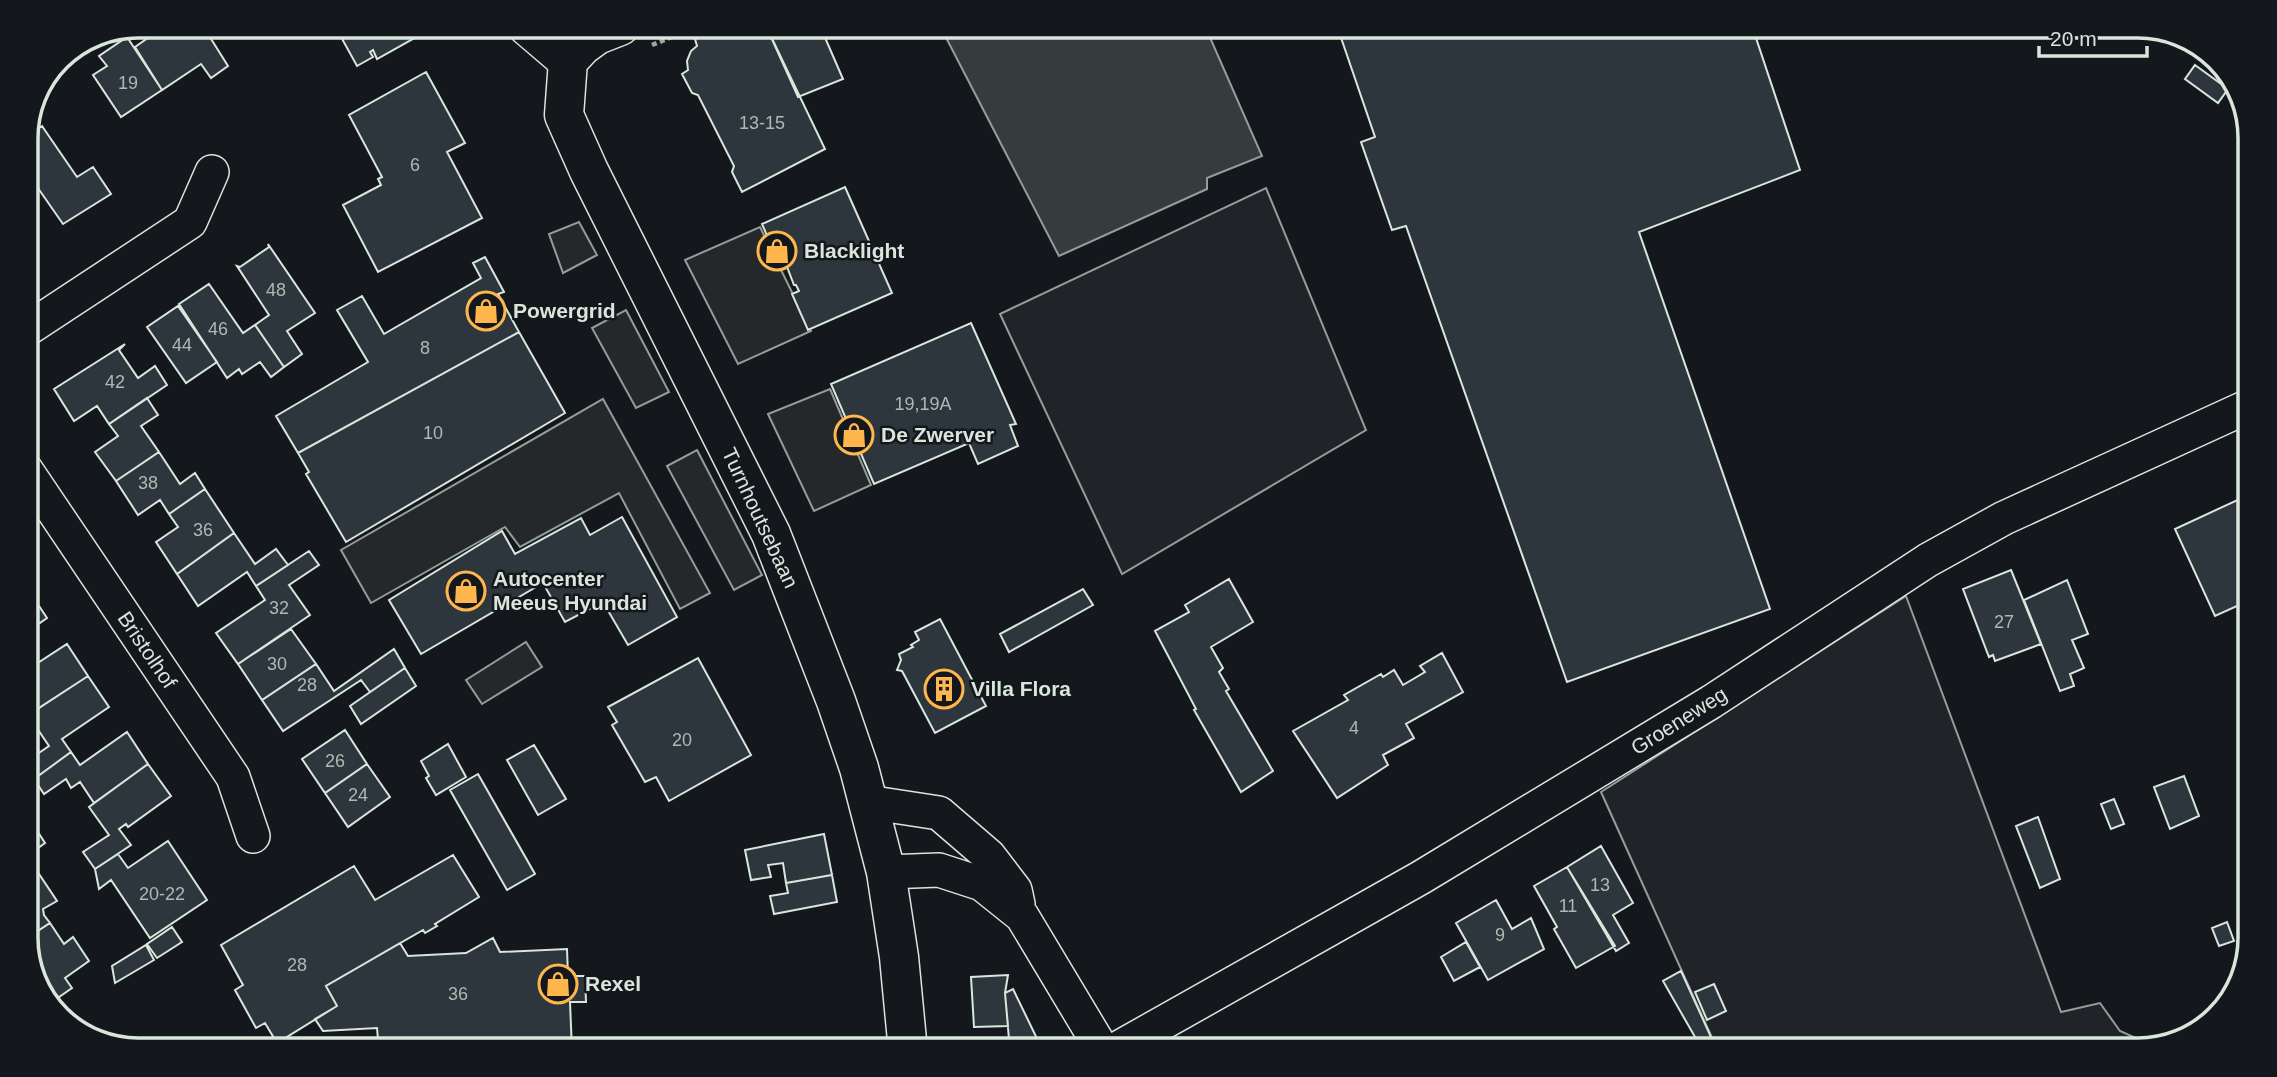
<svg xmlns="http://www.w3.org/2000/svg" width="2277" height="1077" font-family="Arial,sans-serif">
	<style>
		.green { fill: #202428; stroke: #939e99; stroke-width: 2 }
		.parking { fill: #24282b; stroke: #939e99; stroke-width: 2 }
		.water { fill: #363b3e; stroke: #939e99; stroke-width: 2 }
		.building { fill: #2c363c; stroke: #d8e6dc; stroke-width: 2 }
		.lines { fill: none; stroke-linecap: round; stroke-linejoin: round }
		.street-casing { stroke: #d8e6dc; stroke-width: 36 }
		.secondary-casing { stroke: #d8e6dc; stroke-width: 41 }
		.primary-casing { stroke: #d8e6dc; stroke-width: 41 }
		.path { stroke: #9da8a2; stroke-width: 4.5; stroke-dasharray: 5 3.5; stroke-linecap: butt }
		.street { stroke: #14181c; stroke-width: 33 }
		.secondary { stroke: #14181c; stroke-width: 38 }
		.primary { stroke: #14181c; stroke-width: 38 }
		.labels { text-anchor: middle; stroke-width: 5; stroke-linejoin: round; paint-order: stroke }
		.number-label { font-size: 18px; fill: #adbab4 }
		.poi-label { font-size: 21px; font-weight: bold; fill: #d8e6dc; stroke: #14181c; text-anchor: start }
		.street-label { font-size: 21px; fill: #d8e6dc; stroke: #14181c }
		.rim { fill: none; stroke: #d8e6dc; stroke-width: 3.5 }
	</style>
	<rect width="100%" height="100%" fill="#14181c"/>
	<path class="green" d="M1266 188 1366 430 1122 574 1000 314Z
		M1906 596 2061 1012 2100 1003 2120 1031 2154 1046 2139 1051H1718L1601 792Z"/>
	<path class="parking" d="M579 222 597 255 563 273 549 234Z
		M760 227 811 331 738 364 685 260Z
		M626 310 669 392 636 408 592 328Z
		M830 389 871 485 814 511 768 414Z
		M603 399 710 593 680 609 619 493 520 547 505 527 371 603 341 550Z
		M697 450 762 575 734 590 667 466Z
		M526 642 542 667 482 704 466 680Z"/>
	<path class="water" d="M940 26H1205L1262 156 1207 178V189L1059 256Z"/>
	<path class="building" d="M165 26H203L228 66 211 78 201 64 162 90 135 47Z
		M335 26H413L418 36 377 59 373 50 370 52 373 57 357 66Z
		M727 26H766L825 149 742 192 732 172 734 166 698 95 692 93 682 74 688 70 687 61 691 51 697 46 695 39Z
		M766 26H820L843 79 798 97Z
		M1337 26H1752L1800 170 1639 232 1770 609 1567 682 1406 226 1392 230 1361 142 1375 137Z
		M127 37 162 90 121 117 93 75 107 66 99 56Z
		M2195 65 2228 89 2218 103 2185 79Z
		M426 72 465 143 447 152 482 218 378 272 343 205 381 185 378 179 382 177 349 115Z
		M42 126 77 177 93 167 111 194 63 224 26 171V136Z
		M845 187 892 293 808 330 792 294 799 291 796 285H794L784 259 778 261 762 224Z
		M26 229 36 243 26 249Z
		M268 244 315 313 287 331 302 354 284 367 255 325 269 315 237 266 240 267 269 247Z
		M485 257 504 292 498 294 519 332 298 453 276 416 368 362 337 310 362 296 384 334 481 278 473 263Z
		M209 284 243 333 255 325 284 367 271 377 260 362 242 374 239 369 227 378 179 304Z
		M178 306 217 362 186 383 147 327Z
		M971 323 1016 424 1010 425 1018 446 978 464 969 443 874 484 831 384Z
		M519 332 565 413 346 542 306 474 309 472 298 453Z
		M125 344 119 350 138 378 155 366 167 385 109 424 97 406 74 421 54 389Z
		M147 398 158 415 141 426 159 452 116 481 95 452 118 436 109 424Z
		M159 452 180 484 195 473 205 489 169 514 160 500 138 515 116 481Z
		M205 489 234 533 177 574 156 542 178 527 169 514Z
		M2244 497 2251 510V616L2245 618 2239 605 2215 616 2175 529Z
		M622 517 677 617 628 645 603 602 565 622 543 583 421 654 389 600 502 531 515 554 581 518 590 535Z
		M234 533 255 564 276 549 288 565 256 586 247 572 198 606 177 574Z
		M309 551 319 565 289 585 310 615 238 664 216 633 265 600 256 586Z
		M2011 570 2041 644 1995 661 1993 655 1989 657 1963 589Z
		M1229 579 1253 622 1211 647 1223 668 1219 672 1229 689 1226 691 1273 771 1241 792 1194 710 1196 709 1155 631 1189 612 1185 605Z
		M2067 580 2088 634 2072 640 2084 668 2070 674 2074 686 2060 691 2024 600Z
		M27 588 47 618 27 632Z
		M1083 589 1093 605 1009 652 1000 634Z
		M940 619 986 706 935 733 902 671 897 670 901 660 899 654 913 647 911 645 919 640 915 632Z
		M291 629 316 664 262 700 238 664Z
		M67 644 88 676 27 716V670Z
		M394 649 405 668 370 692 361 680 283 731 262 700 316 664 334 691Z
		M1442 653 1463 692 1406 724 1414 738 1383 755 1388 765 1337 798 1293 731 1348 700 1344 695 1381 674 1383 677 1394 670 1403 685 1425 672 1420 666Z
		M698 658 751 755 669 801 656 777 645 782 612 725 617 722 608 707Z
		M405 668 416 686 361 724 350 706Z
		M88 676 109 707 62 739 71 752 34 779 27 768V761L49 746 28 715Z
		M345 730 367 764 325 793 302 759Z
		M127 732 148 764 94 803 80 782 71 788 66 779 44 794 34 779 71 752 80 765Z
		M448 744 466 777 436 795 426 778 429 776 421 761Z
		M534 745 566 799 538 815 507 760Z
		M148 764 171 796 128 827 126 824 119 829 131 845 95 869 83 852 109 835 89 807Z
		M367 764 390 797 348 827 325 793Z
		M478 774 535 874 507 890 450 790Z
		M2184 776 2199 816 2170 829 2154 787Z
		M2114 799 2124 824 2111 829 2101 804Z
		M27 816 36 829 27 835Z
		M2038 817 2060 879 2040 888 2016 826Z
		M36 829 45 843 27 856V835Z
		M824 834 832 875 786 883 783 863 768 865 771 877 751 880 745 850Z
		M168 841 207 900 150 938 111 880 99 889 95 869 118 854 128 868Z
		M1601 846 1633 903 1613 915 1629 943 1616 951 1567 867Z
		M453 855 479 897 435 924 437 926 425 933 423 930 326 986 337 1006 277 1043 265 1023 256 1028 235 990 243 985 221 945 354 866 375 900Z
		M27 856 57 901 43 909 44 915 50 923 27 938Z
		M1567 867 1615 946 1576 968 1554 929 1557 927 1534 886Z
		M832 875 837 902 774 914 770 896 788 893 786 883Z
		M1496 900 1512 929 1531 918 1544 949 1488 980 1456 923Z
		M2227 922 2234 941 2219 946 2212 928Z
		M50 923 64 944 73 937 89 961 65 978 72 988 49 1004 45 1001 27 946V938Z
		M172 927 182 942 157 958 147 944Z
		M493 938 500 952 567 949 568 976H585L586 1002H570L572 1051H379L377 1028 323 1031 315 1019 337 1006 326 986 400 943 408 956 466 953Z
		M1466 942 1480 967 1454 981 1441 957Z
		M146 945 154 960 115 983 112 966Z
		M1681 971 1711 1037 1699 1044 1663 981Z
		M1008 975 1005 993 1008 1026 974 1027 971 977Z
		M1714 984 1726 1011 1707 1020 1695 992Z
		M1013 989 1043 1051H1010L1005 993Z"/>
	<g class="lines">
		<defs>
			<path id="street" d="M26 330 190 222 212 172
				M26 470 233 777 253 836
				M867 802 939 813 989 856 1015 890 1018 904
				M886 872 939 870 982 884 1022 916 1103 1051
				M1113 1051 1420 878 1711 702 1928 560 2004 518 2251 405"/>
			<path id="secondary" d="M527 26 568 61"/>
			<path id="primary" d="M620 26 597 35 582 46 568 61 564 115 589 171 771 534 836 701 859 768 886 872 899 957 908 1051"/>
		</defs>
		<use href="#street" class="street-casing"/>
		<use href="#secondary" class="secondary-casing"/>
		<use href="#primary" class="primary-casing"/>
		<path class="path" d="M652 45 699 26"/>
		<use href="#street" class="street"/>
		<use href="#secondary" class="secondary"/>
		<use href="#primary" class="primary"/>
	</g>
	<defs>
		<symbol id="shop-ring" viewBox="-11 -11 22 22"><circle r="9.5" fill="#14181c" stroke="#ffb74d" stroke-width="1.5"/><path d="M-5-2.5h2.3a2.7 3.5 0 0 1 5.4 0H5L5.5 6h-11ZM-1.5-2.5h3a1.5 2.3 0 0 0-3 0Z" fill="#ffb74d"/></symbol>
		<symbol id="building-ring" viewBox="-11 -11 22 22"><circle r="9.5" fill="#14181c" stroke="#ffb74d" stroke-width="1.5"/><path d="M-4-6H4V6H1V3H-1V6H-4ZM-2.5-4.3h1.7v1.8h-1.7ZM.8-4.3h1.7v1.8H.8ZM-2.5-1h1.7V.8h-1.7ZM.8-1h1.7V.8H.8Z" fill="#ffb74d"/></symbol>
	</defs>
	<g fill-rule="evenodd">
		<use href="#shop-ring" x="755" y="229" width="44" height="44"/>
		<use href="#shop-ring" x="464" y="289" width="44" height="44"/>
		<use href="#shop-ring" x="832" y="413" width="44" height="44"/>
		<use href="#shop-ring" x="444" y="569" width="44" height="44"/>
		<use href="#building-ring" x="922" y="667" width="44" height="44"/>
		<use href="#shop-ring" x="536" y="962" width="44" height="44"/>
	</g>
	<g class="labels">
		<g class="number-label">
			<text x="128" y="89">19</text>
			<text x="762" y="129">13-15</text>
			<text x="415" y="171">6</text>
			<text x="276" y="296">48</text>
			<text x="218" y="335">46</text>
			<text x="182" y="351">44</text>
			<text x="425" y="354">8</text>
			<text x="115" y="388">42</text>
			<text x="923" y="410">19,19A</text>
			<text x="433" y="439">10</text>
			<text x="148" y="489">38</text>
			<text x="203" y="536">36</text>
			<text x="279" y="614">32</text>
			<text x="2004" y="628">27</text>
			<text x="277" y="670">30</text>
			<text x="307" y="691">28</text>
			<text x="1354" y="734">4</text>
			<text x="682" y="746">20</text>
			<text x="335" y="767">26</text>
			<text x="358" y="801">24</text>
			<text x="1600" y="891">13</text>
			<text x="162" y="900">20-22</text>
			<text x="1568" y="912">11</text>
			<text x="1500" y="941">9</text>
			<text x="297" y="971">28</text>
			<text x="458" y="1000">36</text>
		</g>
		<g class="poi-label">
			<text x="804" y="258">Blacklight</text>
			<text x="513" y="318">Powergrid</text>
			<text x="881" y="442">De Zwerver</text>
			<text x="493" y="586">Autocenter<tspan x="493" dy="24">Meeus Hyundai</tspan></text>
			<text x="971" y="696">Villa Flora</text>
			<text x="585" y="991">Rexel</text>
		</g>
		<g class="street-label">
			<text transform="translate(760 518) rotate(65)" y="7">Turnhoutsebaan</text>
			<text transform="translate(147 650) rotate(56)" y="7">Bristolhof</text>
			<text transform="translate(1679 721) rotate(-32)" y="7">Groeneweg</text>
		</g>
	</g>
	<path d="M0 0H2277V1077H0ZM138 38H2138A100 100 0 0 1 2238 138V938A100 100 0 0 1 2138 1038H138A100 100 0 0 1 38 938V138A100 100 0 0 1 138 38Z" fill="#14181c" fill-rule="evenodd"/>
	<path class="rim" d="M138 38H2138A100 100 0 0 1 2238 138V938A100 100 0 0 1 2138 1038H138A100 100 0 0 1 38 938V138A100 100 0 0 1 138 38Z"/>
	<path d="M2039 46v10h108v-10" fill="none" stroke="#d8e6dc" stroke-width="3.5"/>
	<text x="2050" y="46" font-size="21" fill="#d8e6dc" stroke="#14181c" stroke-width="5" paint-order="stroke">20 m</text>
</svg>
